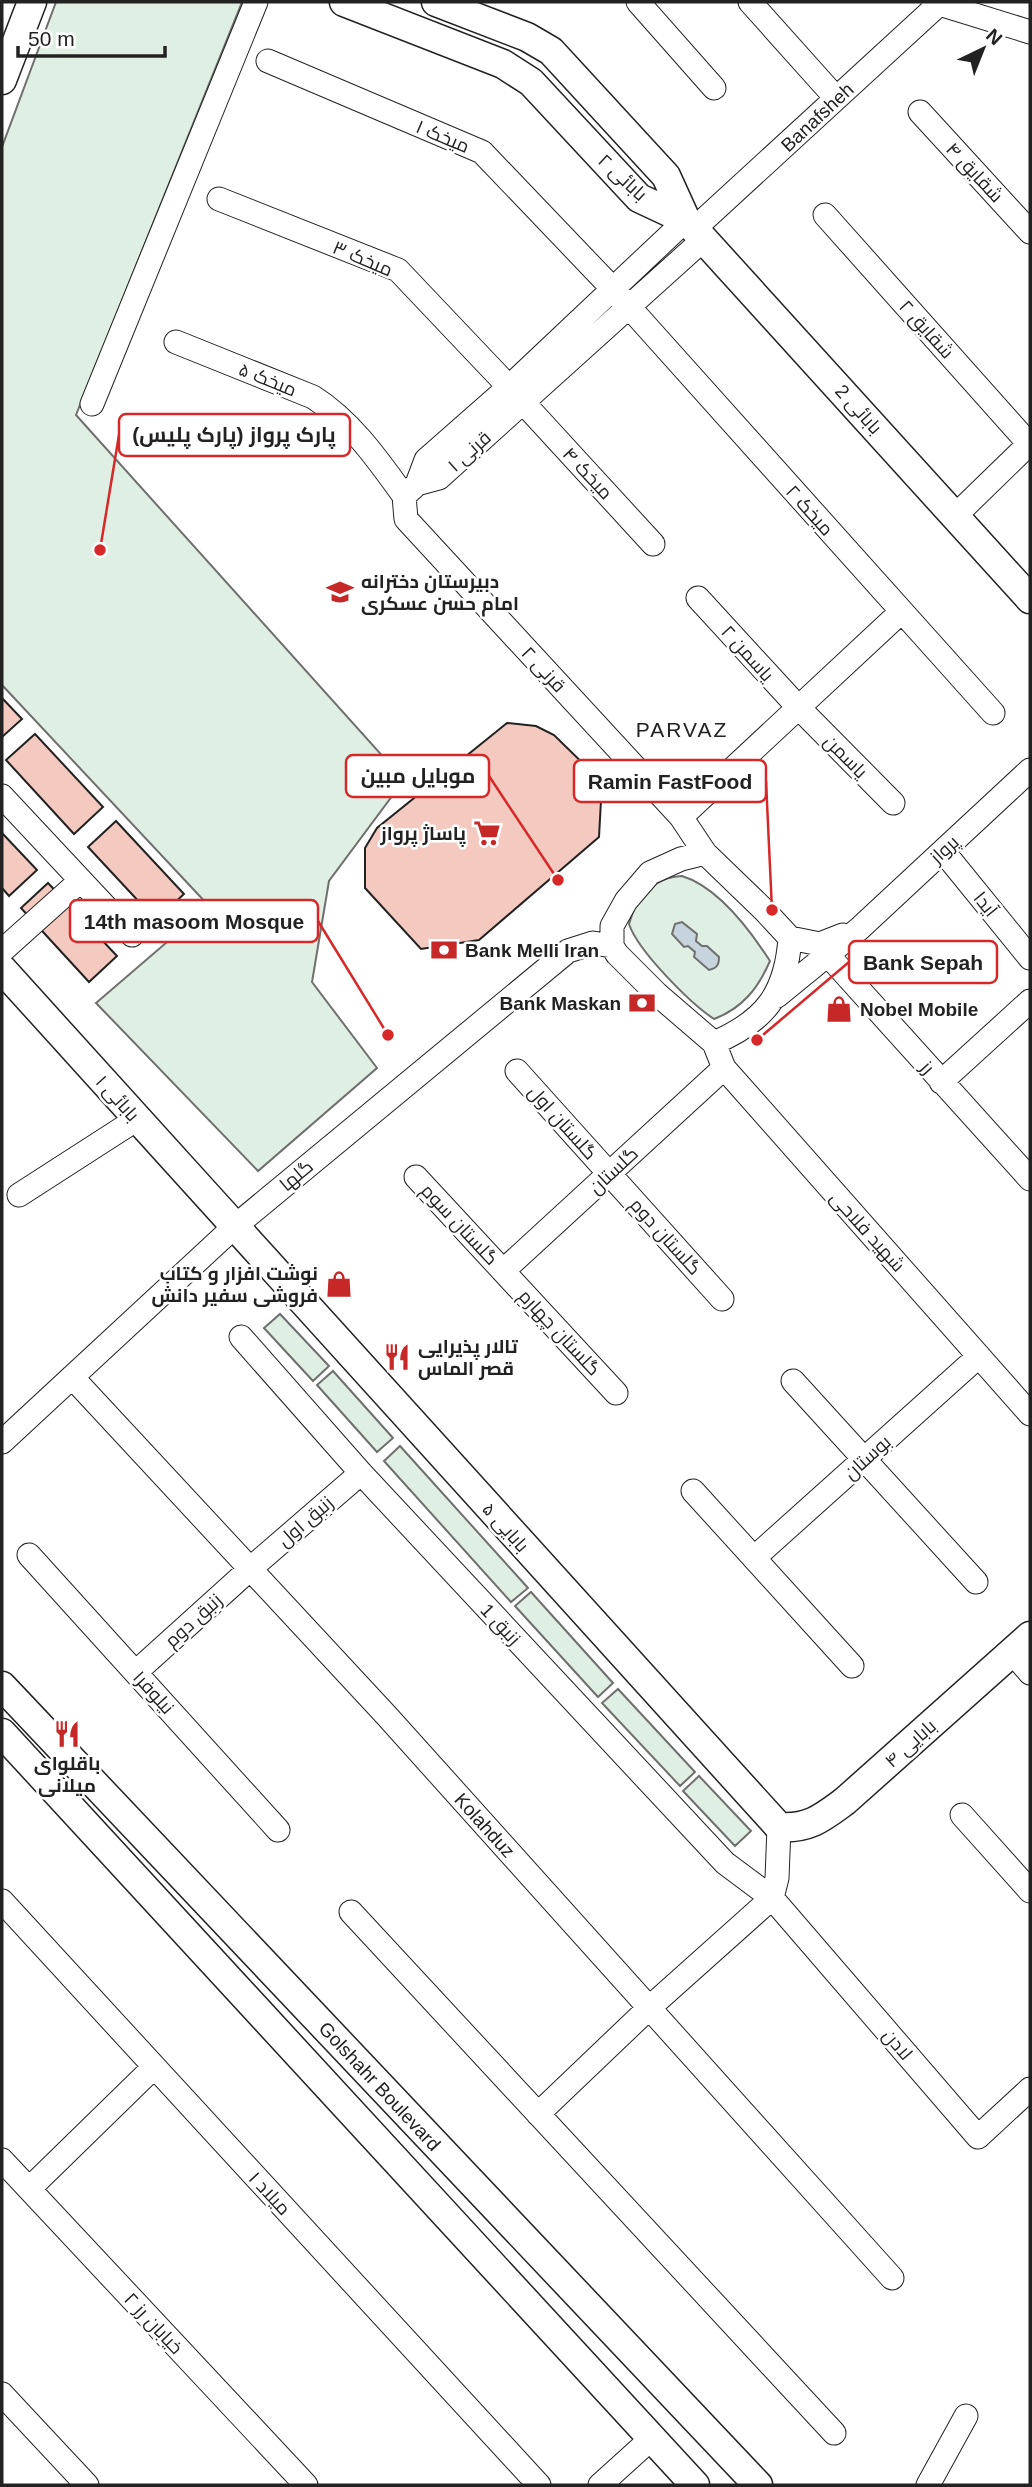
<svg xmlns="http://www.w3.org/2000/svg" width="1032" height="2487" font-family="Arial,Cairo,sans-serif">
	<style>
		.green { fill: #e0efe3; stroke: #6f6f6f; stroke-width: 2 }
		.water { fill: #c7d3dd; stroke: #6f6f6f; stroke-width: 2 }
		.building { fill: #f3c9c0; stroke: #222; stroke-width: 2 }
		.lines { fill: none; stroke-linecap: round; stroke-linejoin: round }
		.minor-casing { stroke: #222; stroke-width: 25 }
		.major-casing { stroke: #222; stroke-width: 31 }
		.minor { stroke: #fff; stroke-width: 23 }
		.major { stroke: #fff; stroke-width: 28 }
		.labels { text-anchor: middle; stroke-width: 5; stroke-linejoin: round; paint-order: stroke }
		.street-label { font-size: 19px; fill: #222; stroke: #fff }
		.poi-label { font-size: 19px; font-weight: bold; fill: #222; stroke: #fff; text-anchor: start }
		.neighbourhood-label { font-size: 21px; letter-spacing: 2px; fill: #222; stroke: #fff }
		.leader { fill: none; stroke: #d62828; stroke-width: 2.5 }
		.callout-dot { fill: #d62828; stroke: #fff; stroke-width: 2.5 }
		.callout { fill: #fff; stroke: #d62828; stroke-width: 2.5 }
		.callout-label { font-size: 21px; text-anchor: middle; font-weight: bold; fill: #222 }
	</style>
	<rect width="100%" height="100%" fill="#fff"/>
	<path class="green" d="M56 2H242L76 415 404 780 329 881 312 982 377 1068 258 1171 96 1003 209 906 2 685V147Z
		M682 876C718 887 750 930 770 961 758 988 743 1008 714 1019 690 1003 638 951 629 924 636 898 654 877 682 876Z
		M280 1314 329 1366 313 1381 264 1328Z
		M333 1371 393 1438 377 1452 317 1385Z
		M400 1446 528 1588 511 1602 384 1461Z
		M531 1592 613 1683 598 1697 515 1606Z
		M618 1689 695 1772 680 1786 602 1703Z
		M699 1776 751 1831 735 1846 683 1791Z"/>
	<path class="water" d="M682 922 697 934 696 941 702 946H707L719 957C719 965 717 968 709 970L694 957 695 952 688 946 684 947 672 934 675 924Z"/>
	<path class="building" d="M2 698 22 719 2 737Z
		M507 723 536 726 554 735 602 782 599 837 479 940 421 949 365 888V848L377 828Z
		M35 734 103 807 74 834 6 760Z
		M116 821 184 894 156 920 88 847Z
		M2 833 37 870 9 896 2 888Z
		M48 883 117 956 89 982 21 908Z"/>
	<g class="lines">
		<defs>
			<path id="minor" d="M638 2 714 88
				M750 2 836 98
				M933 2 1030 32
				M268 61 482 152 613 289 993 713
				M920 112 1030 232
				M219 199 398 270 509 387 653 544
				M825 215 1030 445
				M694 229 939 4
				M704 239 439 478 417 484 404 496 406 519 681 817 705 853
				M176 342 313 397C351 421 378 460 404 496
				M92 404 256 2
				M417 484 426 460 509 387 686 220
				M956 515 1030 443
				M698 598 799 708 893 803
				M2 796 132 935
				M681 817 901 612
				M943 851 1030 958
				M705 853 764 910 790 938C786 994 765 1021 714 1043L657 994 617 954 612 946V926L626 901 650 873 681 859Z
				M790 938 820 944 843 935
				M2 951 80 881
				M827 954 1030 1179
				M777 996 859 929 1030 770
				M714 1043 724 1068 1030 1414
				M517 1071 722 1299
				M941 1082 1030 1001
				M416 1177 616 1393
				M19 1195 137 1119
				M503 1271 724 1068
				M241 1337 361 1473 725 1863 772 1898 978 2137 1030 2089
				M72 1377 386 1715 892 2278
				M793 1381 976 1582
				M2 1442 234 1227 568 951 593 943 612 946
				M693 1491 852 1666
				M29 1555 278 1830
				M754 1558 979 1356
				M1012 1652 1030 1673
				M136 1672 250 1569 361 1473
				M962 1815 1030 1891
				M2 1901 539 2485
				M351 1912 834 2433
				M538 2114 649 2008 772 1898 777 1878 779 1827
				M2 2160 306 2485
				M29 2189 154 2067
				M2 2394 87 2485
				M600 2485 652 2438
				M928 2485 966 2416"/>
			<path id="major" d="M344 2 503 64 531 82 639 198 686 220
				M436 2 527 37 551 51 666 176 686 220 1030 599
				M2 80 32 2
				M2 969 779 1827C809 1829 822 1818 845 1801L1030 1636
				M2 1686 758 2485
				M2 1733 695 2485"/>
		</defs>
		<use href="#minor" class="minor-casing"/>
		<use href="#major" class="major-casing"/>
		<use href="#minor" class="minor"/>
		<use href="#major" class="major"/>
	</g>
	<defs>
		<symbol id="school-bare" viewBox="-9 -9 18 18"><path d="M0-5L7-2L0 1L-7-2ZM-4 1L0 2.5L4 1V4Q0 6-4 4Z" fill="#c62828" stroke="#fff" stroke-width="2.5" paint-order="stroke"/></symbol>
		<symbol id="supermarket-bare" viewBox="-9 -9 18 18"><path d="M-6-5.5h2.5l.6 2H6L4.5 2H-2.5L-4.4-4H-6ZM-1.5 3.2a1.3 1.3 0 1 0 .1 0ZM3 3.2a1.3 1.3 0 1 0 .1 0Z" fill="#c62828" stroke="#fff" stroke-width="2.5" paint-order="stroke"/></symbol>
		<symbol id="bank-bare" viewBox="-9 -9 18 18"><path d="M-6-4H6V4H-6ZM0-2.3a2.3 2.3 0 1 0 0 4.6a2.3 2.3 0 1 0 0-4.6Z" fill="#c62828" stroke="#fff" stroke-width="2.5" paint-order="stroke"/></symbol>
		<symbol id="shop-bare" viewBox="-9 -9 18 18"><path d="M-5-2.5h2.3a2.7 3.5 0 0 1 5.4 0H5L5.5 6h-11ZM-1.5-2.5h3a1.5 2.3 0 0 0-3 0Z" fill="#c62828" stroke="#fff" stroke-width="2.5" paint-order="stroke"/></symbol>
		<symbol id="restaurant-bare" viewBox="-9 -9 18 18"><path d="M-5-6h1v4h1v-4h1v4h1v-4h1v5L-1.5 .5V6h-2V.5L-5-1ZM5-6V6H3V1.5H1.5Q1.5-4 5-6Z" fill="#c62828" stroke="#fff" stroke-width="2.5" paint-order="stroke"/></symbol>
	</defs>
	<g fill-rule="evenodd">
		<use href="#school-bare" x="321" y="573" width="38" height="38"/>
		<use href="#supermarket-bare" x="468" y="814" width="38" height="38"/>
		<use href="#bank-bare" x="425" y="931" width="38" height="38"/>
		<use href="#bank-bare" x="623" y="984" width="38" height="38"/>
		<use href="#shop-bare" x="820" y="990" width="38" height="38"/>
		<use href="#shop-bare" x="320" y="1265" width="38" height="38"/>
		<use href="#restaurant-bare" x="378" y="1338" width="38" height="38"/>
		<use href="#restaurant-bare" x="48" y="1715" width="38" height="38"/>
	</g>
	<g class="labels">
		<g class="street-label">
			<text transform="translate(817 117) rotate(-43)" y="7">Banafsheh</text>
			<text transform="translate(443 136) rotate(23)" y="7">میخک ۱</text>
			<text transform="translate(975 172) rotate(47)" y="7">شقایق ۴</text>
			<text transform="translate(623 177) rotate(43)" y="7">بابائی ۲</text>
			<text transform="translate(363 258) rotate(23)" y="7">میخک ۳</text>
			<text transform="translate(927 329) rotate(48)" y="7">شقایق ۲</text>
			<text transform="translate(268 379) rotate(22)" y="7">میخک ۵</text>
			<text transform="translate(859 409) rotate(48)" y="7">بابائی 2</text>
			<text transform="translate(469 451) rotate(-42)" y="7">قرنی ۱</text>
			<text transform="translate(588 473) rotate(47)" y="7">میخک ۴</text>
			<text transform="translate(810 510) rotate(48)" y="7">میخک ۲</text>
			<text transform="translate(748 653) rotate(48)" y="7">یاسمن ۲</text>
			<text transform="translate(544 669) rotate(47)" y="7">قرنی ۲</text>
			<text transform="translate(846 756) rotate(45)" y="7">یاسمن</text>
			<text transform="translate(944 849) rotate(-43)" y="7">پرواز</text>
			<text transform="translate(986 904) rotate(51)" y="7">آیدا</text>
			<text transform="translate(928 1067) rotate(48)" y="7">رز</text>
			<text transform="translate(118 1098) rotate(48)" y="7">بابائی ۱</text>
			<text transform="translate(563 1122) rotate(48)" y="7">گلستان اول</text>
			<text transform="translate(613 1170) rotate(-43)" y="7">گلستان</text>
			<text transform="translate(296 1175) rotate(-40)" y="7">گلها</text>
			<text transform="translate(460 1224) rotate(47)" y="7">گلستان سوم</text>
			<text transform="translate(868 1231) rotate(48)" y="7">شهید فلاحی</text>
			<text transform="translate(666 1236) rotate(48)" y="7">گلستان دوم</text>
			<text transform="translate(560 1332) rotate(47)" y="7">گلستان چهارم</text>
			<text transform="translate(867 1457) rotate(-42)" y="7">بوستان</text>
			<text transform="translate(305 1521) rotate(-41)" y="7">زنبق اول</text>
			<text transform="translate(506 1527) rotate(48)" y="7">۵ بابایی</text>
			<text transform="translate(193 1620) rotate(-42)" y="7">زنبق دوم</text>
			<text transform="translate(501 1624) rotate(47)" y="7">زنبق 1</text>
			<text transform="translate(154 1692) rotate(48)" y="7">نیلوفر۱</text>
			<text transform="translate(910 1743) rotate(-42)" y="7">بابایی ۴</text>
			<text transform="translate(485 1825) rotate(48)" y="7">Kolahduz</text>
			<text transform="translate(898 2044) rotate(49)" y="7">لادن</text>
			<text transform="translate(380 2086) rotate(47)" y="7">Golshahr Boulevard</text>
			<text transform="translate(270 2193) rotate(47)" y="7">میلاد ۱</text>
			<text transform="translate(154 2323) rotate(47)" y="7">خیابان رز ۲</text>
		</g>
		<g class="poi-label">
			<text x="361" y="588">دبیرستان دخترانه<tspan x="361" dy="22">امام حسن عسکری</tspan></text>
			<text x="466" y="840" text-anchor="end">پاساژ پرواز</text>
			<text x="465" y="957">Bank Melli Iran</text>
			<text x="621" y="1010" text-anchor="end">Bank Maskan</text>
			<text x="860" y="1016">Nobel Mobile</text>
			<text x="318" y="1280" text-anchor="end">نوشت افزار و کتاب<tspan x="318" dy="22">فروشی سفیر دانش</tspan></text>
			<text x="418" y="1353">تالار پذیرایی<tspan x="418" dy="22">قصر الماس</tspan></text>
			<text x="67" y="1770" text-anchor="middle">باقلوای<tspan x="67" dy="22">میلانی</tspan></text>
		</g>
		<g class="neighbourhood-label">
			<text x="682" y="737">PARVAZ</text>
		</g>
	</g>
	<path class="leader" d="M100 550L119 435M558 880L489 776M772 910L766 781M388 1035L318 921M757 1040L849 962"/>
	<g class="callout-dot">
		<circle cx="100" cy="550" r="7"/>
		<circle cx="558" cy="880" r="7"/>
		<circle cx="772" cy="910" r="7"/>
		<circle cx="388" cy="1035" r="7"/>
		<circle cx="757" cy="1040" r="7"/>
	</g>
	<g class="callout">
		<rect x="119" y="414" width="231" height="42" rx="7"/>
		<rect x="346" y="755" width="143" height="42" rx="7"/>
		<rect x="574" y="760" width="192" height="42" rx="7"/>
		<rect x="70" y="900" width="248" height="42" rx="7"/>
		<rect x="849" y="941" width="148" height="42" rx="7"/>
	</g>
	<g class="callout-label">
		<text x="234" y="442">پارک پرواز (پارک پلیس)</text>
		<text x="418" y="783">موبایل مبین</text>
		<text x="670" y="789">Ramin FastFood</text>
		<text x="194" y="929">14th masoom Mosque</text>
		<text x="923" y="970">Bank Sepah</text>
	</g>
	<rect width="1032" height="2487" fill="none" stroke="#222222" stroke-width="7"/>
	<g transform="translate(983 49) rotate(43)" stroke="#ffffff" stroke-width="5" paint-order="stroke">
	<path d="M0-5L12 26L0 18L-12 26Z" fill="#222222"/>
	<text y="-10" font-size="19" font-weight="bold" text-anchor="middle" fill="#222222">N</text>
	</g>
	<path d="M18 46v10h147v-10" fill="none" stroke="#222222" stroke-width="3.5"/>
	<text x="28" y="46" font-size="21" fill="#222222" stroke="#ffffff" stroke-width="5" paint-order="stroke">50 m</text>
</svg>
